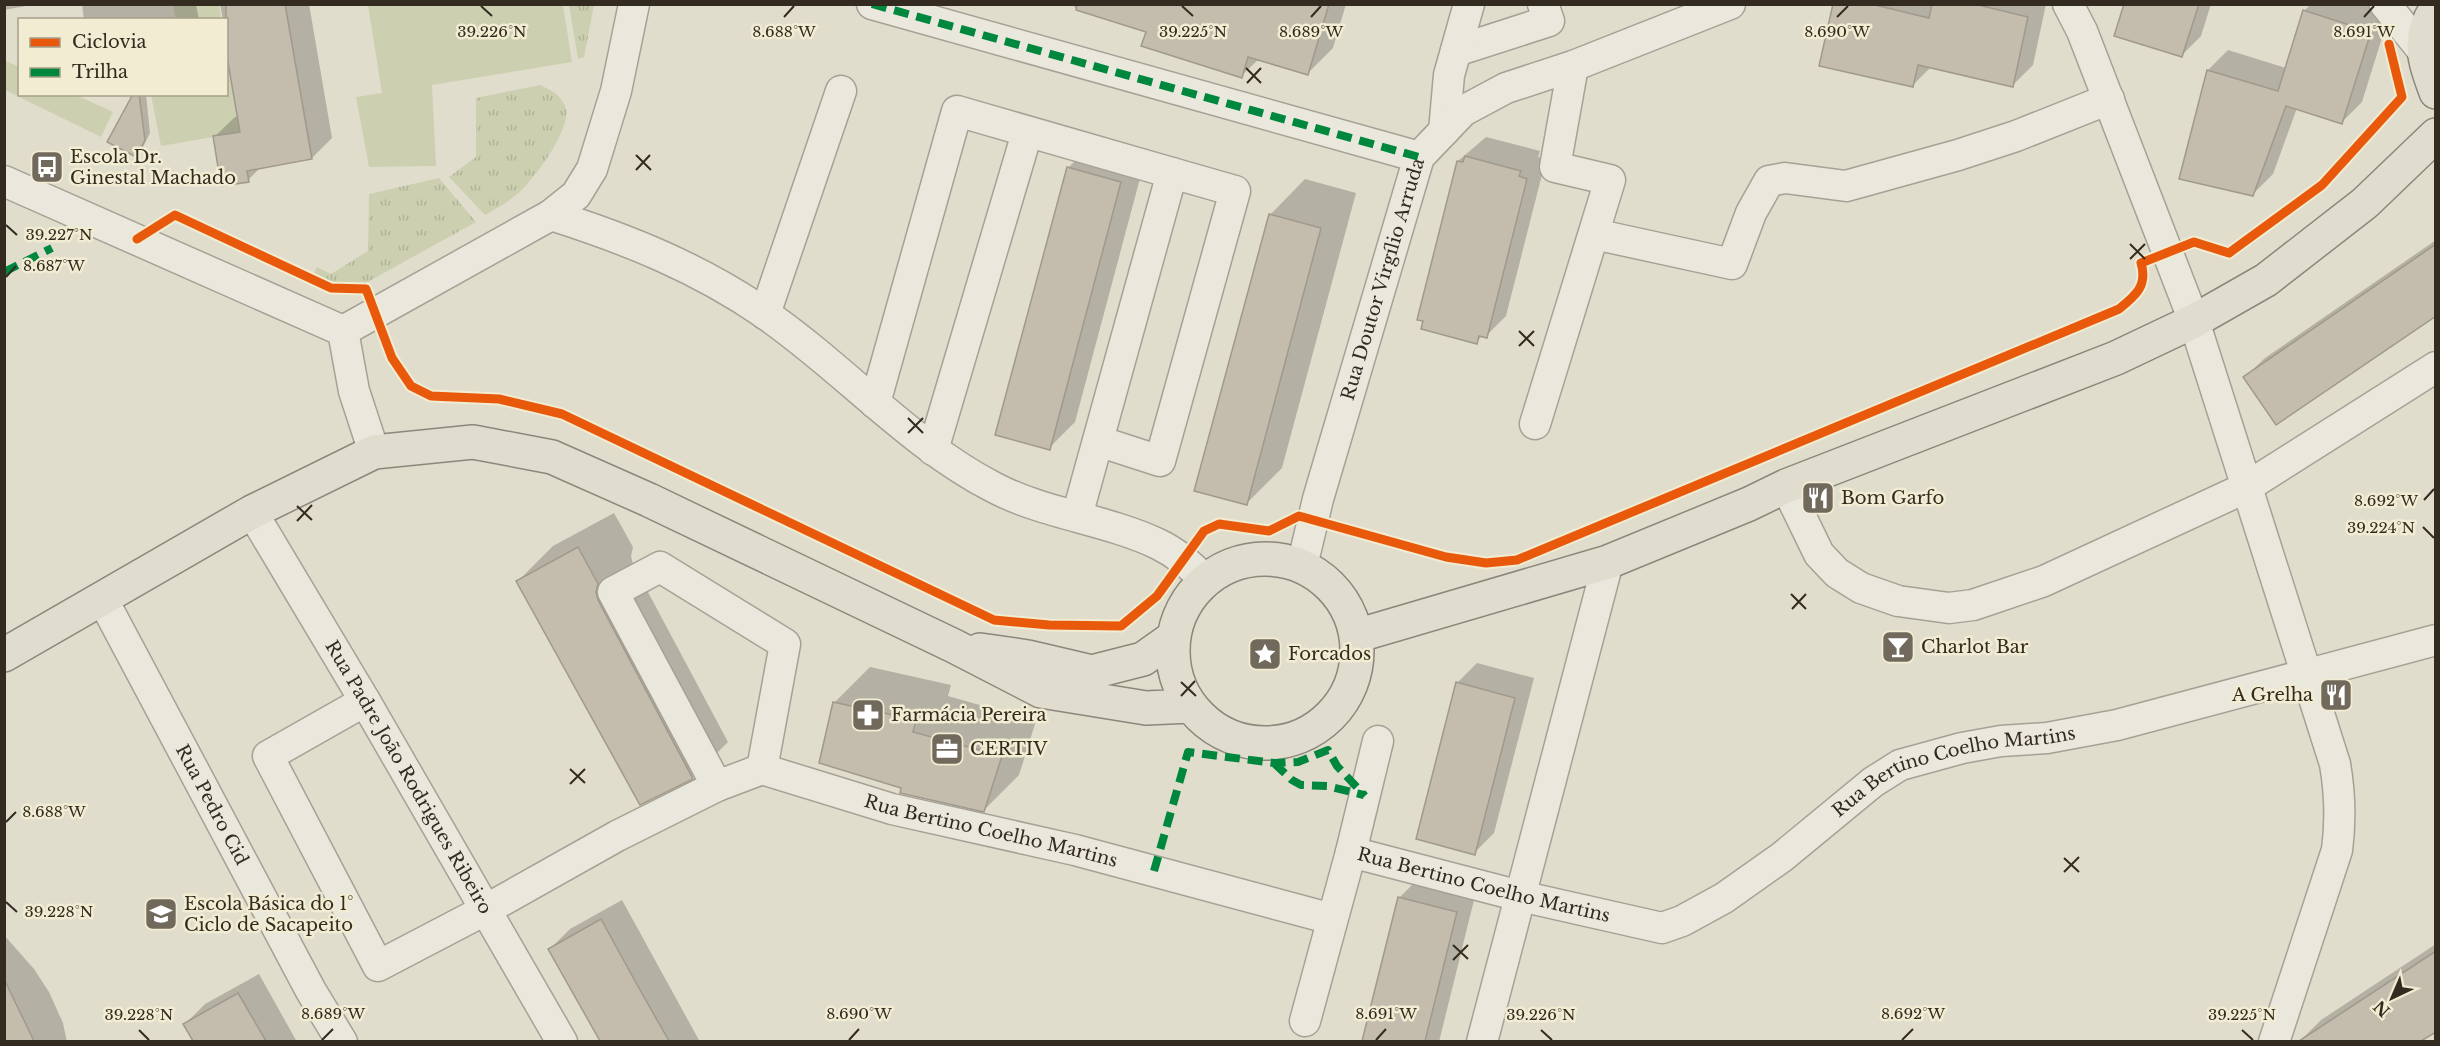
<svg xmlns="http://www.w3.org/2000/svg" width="2440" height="1046" font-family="'Libre Baskerville',serif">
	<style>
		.grass { fill: url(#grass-tufts) }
		.pitch { fill: #ccd0b0 }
		.shadow { fill: #0003 }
		.building { fill: #c4bcad; stroke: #a0998c; stroke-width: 1.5 }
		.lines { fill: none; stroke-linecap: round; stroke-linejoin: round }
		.minor-casing { stroke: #a6a195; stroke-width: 33 }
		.major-casing { stroke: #8b877c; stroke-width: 36 }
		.minor { stroke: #eae7dd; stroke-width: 30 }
		.major { stroke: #e0ddcf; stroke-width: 33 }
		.quiet { stroke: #00873e; stroke-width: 8; stroke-dasharray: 15 8; stroke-linecap: butt }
		.cycleway-casing { stroke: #f1ecd2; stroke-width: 13 }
		.cycleway { stroke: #e8590c; stroke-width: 9 }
		.ticks { fill: none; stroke: #332b1f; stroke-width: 2 }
		.labels { text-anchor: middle; stroke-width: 5; stroke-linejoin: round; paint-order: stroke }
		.poi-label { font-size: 18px; fill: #332b1f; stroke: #f1ecd2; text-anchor: start }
		.street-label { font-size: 18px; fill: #332b1f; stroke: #f1ecd2 }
		.ticks-label { font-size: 15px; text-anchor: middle; fill: #332b1f; stroke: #f1ecd2; stroke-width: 5; stroke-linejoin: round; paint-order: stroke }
	</style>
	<defs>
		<pattern id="grass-tufts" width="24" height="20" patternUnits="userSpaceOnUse" patternTransform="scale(1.5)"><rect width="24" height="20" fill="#ccd0b0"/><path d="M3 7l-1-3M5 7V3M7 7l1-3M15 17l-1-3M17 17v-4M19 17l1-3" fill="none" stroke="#b0b397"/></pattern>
	</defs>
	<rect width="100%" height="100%" fill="#e1ddcc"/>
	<path class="grass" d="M569 5H594L584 57 578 59Z
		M540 85C551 90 563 96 566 109 571 130 532 183 516 195 507 203 495 209 485 215L449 177 476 157V98Z
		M439 178 476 222 364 284 337 286 312 277 317 267 331 274 368 251 369 194Z"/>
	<path class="pitch" d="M173 5H219L221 19H176Z
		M368 5H563L572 62 432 85 436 166 369 167 356 97 382 93Z
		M227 50 241 132 161 146 151 95 226 94Z
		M4 60 19 67 20 94 76 95 113 112 101 137 5 90Z"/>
	<path class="shadow" d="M4 4H37L4 10Z
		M82 4H196L199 20H84Z
		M220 4H309L332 138 312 158 262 166 248 180 214 137 235 117 239 116 226 20H223Z
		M1075 4H1346L1333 48 1307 74 1259 59 1241 76 1147 31 1074 7Z
		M1834 4H2046L2033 65 2013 85 1931 67 1913 85Z
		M2126 4H2211L2201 36 2181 56Z
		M2311 4H2368L2390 12 2362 102 2342 122 2297 108 2273 174 2253 194 2181 178 2208 70 2228 50 2286 68 2304 11Z
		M134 94H146L150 133 142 149 136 155Z
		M1486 137 1540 151 1538 157 1546 159 1506 316 1486 336 1483 335 1476 342 1458 161Z
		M1094 142 1146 156 1075 422 1049 448 1068 168Z
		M1305 179 1356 193 1282 468 1247 503 1270 215Z
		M2436 240V314L2245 377 2265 358Z
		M614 513 633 547 631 556 633 564 728 742 693 777 641 803 518 581 553 546Z
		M1477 663 1534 678 1494 833 1474 853 1457 683Z
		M870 667 951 685 948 696 1036 721 1019 775 984 810 903 787 834 703Z
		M1420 877 1476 892 1439 1042H1363L1400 897Z
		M622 900 700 1042H601L550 949 570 929Z
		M4 935 34 969 49 992 63 1023 67 1042H4Z
		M2436 944V1030L2418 1042H2299L2321 1020Z
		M259 974 297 1042H195L185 1024 205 1004Z"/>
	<path class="building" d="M226 4H285L312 159 247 171 249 182 221 186 213 136 240 132 226 51Z
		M1077 4H1329L1308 75 1248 57 1242 78 1141 46 1146 32 1076 10Z
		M1833 4H1871L1929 18 1932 4H1974L2028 17 2013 87 1918 65 1913 87 1819 66Z
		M2124 4H2199L2182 57 2114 36Z
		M2303 10 2371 32 2342 124 2286 106 2253 196 2179 179 2207 70 2278 91Z
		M133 94H139L145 140 136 157 107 142Z
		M1465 156 1521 171 1519 176 1527 179 1487 338 1479 336 1477 344 1421 329 1423 321 1417 320 1457 161 1463 162Z
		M1067 167 1121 182 1050 450 995 435Z
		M1269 214 1321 228 1247 505 1194 491Z
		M2436 244V316L2276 425 2243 377Z
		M578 547 598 584 596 592 598 600 693 779 640 805 516 581Z
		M1456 682 1515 698 1475 855 1416 839Z
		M833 702 916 720 913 732 1002 756 984 812 900 793 901 788 819 763Z
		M1398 897 1457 912 1425 1041H1362Z
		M601 919 635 981 669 1041H600L548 949Z
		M2436 951V1032L2421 1041H2299Z
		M4 979 34 1041H4Z
		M238 993 266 1041H193L183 1024Z"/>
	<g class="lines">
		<defs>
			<g id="minor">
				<path d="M872 4 1419 157"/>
				<path d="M2068 4 2082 31 2194 321 2335 764C2340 793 2341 820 2337 850L2274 1042"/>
				<path d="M2385 4 2423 51"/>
				<path d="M1456 51 1549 21 1543 4"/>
				<path d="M1444 131 1449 75 1469 4"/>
				<path d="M4 181 343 331 354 391 374 452"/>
				<path d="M551 215C627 239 699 268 764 313 844 368 909 444 995 488 1045 514 1108 520 1158 544 1177 553 1191 566 1205 580"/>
				<path d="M1594 234 1732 264 1751 213 1769 181 1785 178 1846 186 1958 155 2016 136 2109 99"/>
				<path d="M765 314 841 91"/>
				<path d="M343 331 551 215 576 195 592 169 616 91 634 4"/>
				<path d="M875 403 957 111 1172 173 1077 516"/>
				<path d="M1535 424 1610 180 1555 167 1573 66"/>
				<path d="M1098 441 1160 461 1235 191 1172 173"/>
				<path d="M933 450 1027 133"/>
				<path d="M1786 486 1819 554 1837 573 1861 588 1898 601 1949 608 1973 605 2044 581 2245 488 2436 367"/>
				<path id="s1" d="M252 512 365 701 562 1042"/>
				<path id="s2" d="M1302 566 1318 499 1419 157 1463 111 1506 88 1573 66 1730 4"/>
				<path id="s3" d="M103 600 311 991 342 1042"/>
				<path id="s4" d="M365 701 268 756 378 966 487 909 617 836 717 786 762 769 892 809 1075 850 1332 919"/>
				<path d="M717 786 613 592 660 567 785 644 762 769"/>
				<path d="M1351 852 1378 741"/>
				<path id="s5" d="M1305 1021 1351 852 1520 896 1662 928 1682 921 1724 898 1782 857 1873 782 1900 765 1962 748 2001 741 2047 738 2117 725 2436 640"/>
				<path d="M1482 1042 1608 562"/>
			</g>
			<path id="major" d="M2436 9C2416 39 2425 62 2436 92
				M1173 651a92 92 0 1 1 184 0a92 92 0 1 1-184 0Z
				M1356 636 1608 562 1749 504 1786 486 2116 358 2194 321 2266 280 2365 203 2436 135
				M980 650 1028 657 1092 672 1143 659 1174 637
				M4 655 252 512 374 452 473 442 552 457 649 500 954 646 1041 691 1146 708 1191 706"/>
		</defs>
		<use href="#minor" class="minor-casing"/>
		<use href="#major" class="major-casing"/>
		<use href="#minor" class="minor"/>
		<use href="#major" class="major"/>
		<path class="quiet" d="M872 4 1419 157
			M4 272 52 248
			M1274 763 1292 780 1301 785 1327 786 1364 795
			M1154 871 1188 752 1274 763 1298 762 1328 750 1337 766 1365 796"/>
		<defs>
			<path id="cycleway" d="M137 239 175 215 331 288 366 289 392 358 411 386 431 396 499 399 562 414 994 620 1049 625 1121 626 1157 596 1204 531 1219 524 1269 531 1299 516 1446 557 1486 563 1517 560 2119 309C2135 296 2148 286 2141 263L2194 242 2229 253 2322 185 2402 97 2389 44"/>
		</defs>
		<use href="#cycleway" class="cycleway-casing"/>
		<use href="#cycleway" class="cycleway"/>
	</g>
	<path class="ticks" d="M481 6 492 16M1182 6 1193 16M784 17 794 6M1311 17 1321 6M1837 17 1848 6M2364 17 2374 6M1246 68 1261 83M1247 83 1261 68M636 155 651 170M636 170 650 155M6 225 17 235M2130 244 2145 259M2130 259 2145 244M6 277 16 266M1519 331 1534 346M1519 346 1534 331M908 418 923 433M908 433 923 418M2424 500 2434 489M297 506 312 520M297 521 312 505M2423 527 2434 538M1791 594 1806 609M1792 609 1806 594M1181 682 1196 696M1181 696 1195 681M570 769 585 783M570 784 585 769M6 822 16 812M2064 858 2079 872M2064 872 2079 857M6 902 17 912M1453 945 1468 959M1453 960 1468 945M139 1030 149 1040M1541 1030 1552 1040M2242 1030 2253 1040M322 1040 333 1029M849 1040 859 1029M1376 1040 1386 1029M1902 1040 1913 1029"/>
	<defs>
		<symbol id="bus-square" viewBox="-11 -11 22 22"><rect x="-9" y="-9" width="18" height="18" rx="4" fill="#70695c" stroke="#f1ecd2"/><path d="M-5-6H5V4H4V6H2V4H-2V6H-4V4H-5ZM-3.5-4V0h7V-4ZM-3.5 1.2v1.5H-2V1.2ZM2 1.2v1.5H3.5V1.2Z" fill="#fff"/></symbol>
		<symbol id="restaurant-square" viewBox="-11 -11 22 22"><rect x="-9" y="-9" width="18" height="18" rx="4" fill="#70695c" stroke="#f1ecd2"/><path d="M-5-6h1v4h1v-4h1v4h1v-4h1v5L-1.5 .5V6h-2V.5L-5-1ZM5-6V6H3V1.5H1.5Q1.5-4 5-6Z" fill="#fff"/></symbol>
		<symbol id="bar-square" viewBox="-11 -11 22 22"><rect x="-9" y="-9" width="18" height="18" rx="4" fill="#70695c" stroke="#f1ecd2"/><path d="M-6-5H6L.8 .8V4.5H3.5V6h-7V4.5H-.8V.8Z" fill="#fff"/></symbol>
		<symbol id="sight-square" viewBox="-11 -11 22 22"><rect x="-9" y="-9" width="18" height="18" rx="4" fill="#70695c" stroke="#f1ecd2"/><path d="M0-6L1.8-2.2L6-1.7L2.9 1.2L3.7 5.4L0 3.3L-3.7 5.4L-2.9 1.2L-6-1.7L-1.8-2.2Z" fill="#fff"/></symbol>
		<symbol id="pharmacy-square" viewBox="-11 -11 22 22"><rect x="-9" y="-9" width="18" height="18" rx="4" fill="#70695c" stroke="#f1ecd2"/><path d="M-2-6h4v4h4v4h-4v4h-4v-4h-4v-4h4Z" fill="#fff"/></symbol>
		<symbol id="office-square" viewBox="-11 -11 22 22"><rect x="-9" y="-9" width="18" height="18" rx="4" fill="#70695c" stroke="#f1ecd2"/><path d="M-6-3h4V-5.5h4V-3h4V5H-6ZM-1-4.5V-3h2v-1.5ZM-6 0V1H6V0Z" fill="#fff"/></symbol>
		<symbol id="school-square" viewBox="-11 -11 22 22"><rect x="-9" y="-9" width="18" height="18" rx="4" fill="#70695c" stroke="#f1ecd2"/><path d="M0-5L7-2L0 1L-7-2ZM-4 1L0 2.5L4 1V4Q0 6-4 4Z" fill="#fff"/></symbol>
	</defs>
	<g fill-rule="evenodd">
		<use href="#bus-square" x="28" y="148" width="38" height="38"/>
		<use href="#restaurant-square" x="1799" y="479" width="38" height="38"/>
		<use href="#bar-square" x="1879" y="628" width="38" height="38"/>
		<use href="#sight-square" x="1246" y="635" width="38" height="38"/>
		<use href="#restaurant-square" x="2317" y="676" width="38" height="38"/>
		<use href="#pharmacy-square" x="849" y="696" width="38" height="38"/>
		<use href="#office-square" x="928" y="730" width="38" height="38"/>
		<use href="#school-square" x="142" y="895" width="38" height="38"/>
	</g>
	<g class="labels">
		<g class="poi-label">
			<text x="70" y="163">Escola Dr.<tspan x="70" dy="21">Ginestal Machado</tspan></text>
			<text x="1841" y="504">Bom Garfo</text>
			<text x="1921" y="653">Charlot Bar</text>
			<text x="1288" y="660">Forcados</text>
			<text x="2313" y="701" text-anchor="end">A Grelha</text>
			<text x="891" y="721">Farmácia Pereira</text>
			<text x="970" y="755">CERTIV</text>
			<text x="184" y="910">Escola Básica do 1°<tspan x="184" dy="21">Ciclo de Sacapeito</tspan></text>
		</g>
		<g class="street-label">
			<text dy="6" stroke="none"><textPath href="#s2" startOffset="298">Rua Doutor Virgílio Arruda</textPath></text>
			<text dy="6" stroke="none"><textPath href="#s5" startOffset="834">Rua Bertino Coelho Martins</textPath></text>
			<text dy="6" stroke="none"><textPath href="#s1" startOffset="308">Rua Padre João Rodrigues Ribeiro</textPath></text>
			<text dy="6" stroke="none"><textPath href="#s3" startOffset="232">Rua Pedro Cid</textPath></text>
			<text dy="6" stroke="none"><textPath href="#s4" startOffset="1018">Rua Bertino Coelho Martins</textPath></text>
			<text dy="6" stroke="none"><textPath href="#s5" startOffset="312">Rua Bertino Coelho Martins</textPath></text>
		</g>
	</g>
	<g class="ticks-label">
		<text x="492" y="37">39.226°N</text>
		<text x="1193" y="37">39.225°N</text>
		<text x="784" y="37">8.688°W</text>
		<text x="1311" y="37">8.689°W</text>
		<text x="1837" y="37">8.690°W</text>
		<text x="2364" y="37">8.691°W</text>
		<text x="59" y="240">39.227°N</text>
		<text x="54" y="271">8.687°W</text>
		<text x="2386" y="506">8.692°W</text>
		<text x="2381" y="533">39.224°N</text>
		<text x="54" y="817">8.688°W</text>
		<text x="59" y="917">39.228°N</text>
		<text x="333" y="1019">8.689°W</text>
		<text x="859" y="1019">8.690°W</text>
		<text x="1386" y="1019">8.691°W</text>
		<text x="1913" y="1019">8.692°W</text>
		<text x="139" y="1020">39.228°N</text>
		<text x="1541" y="1020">39.226°N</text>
		<text x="2242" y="1020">39.225°N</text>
	</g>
	<rect width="2440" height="1046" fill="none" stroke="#332b1f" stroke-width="12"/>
	<rect x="18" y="18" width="210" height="78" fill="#f1ecd2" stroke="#a59f8a" stroke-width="1.5"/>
	<rect x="30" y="38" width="30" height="9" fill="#e8590c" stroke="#a59f8a" stroke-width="1.5"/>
	<text x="72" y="48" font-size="18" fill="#332b1f">Ciclovia</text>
	<rect x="30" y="68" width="30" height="9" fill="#00873e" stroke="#a59f8a" stroke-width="1.5"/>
	<text x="72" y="78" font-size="18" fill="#332b1f">Trilha</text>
	<g transform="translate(2392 998) rotate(224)" stroke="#f1ecd2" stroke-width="4.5" paint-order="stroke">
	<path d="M0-4.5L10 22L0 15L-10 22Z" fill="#332b1f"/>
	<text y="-9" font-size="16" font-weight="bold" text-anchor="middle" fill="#332b1f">N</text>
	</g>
</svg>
